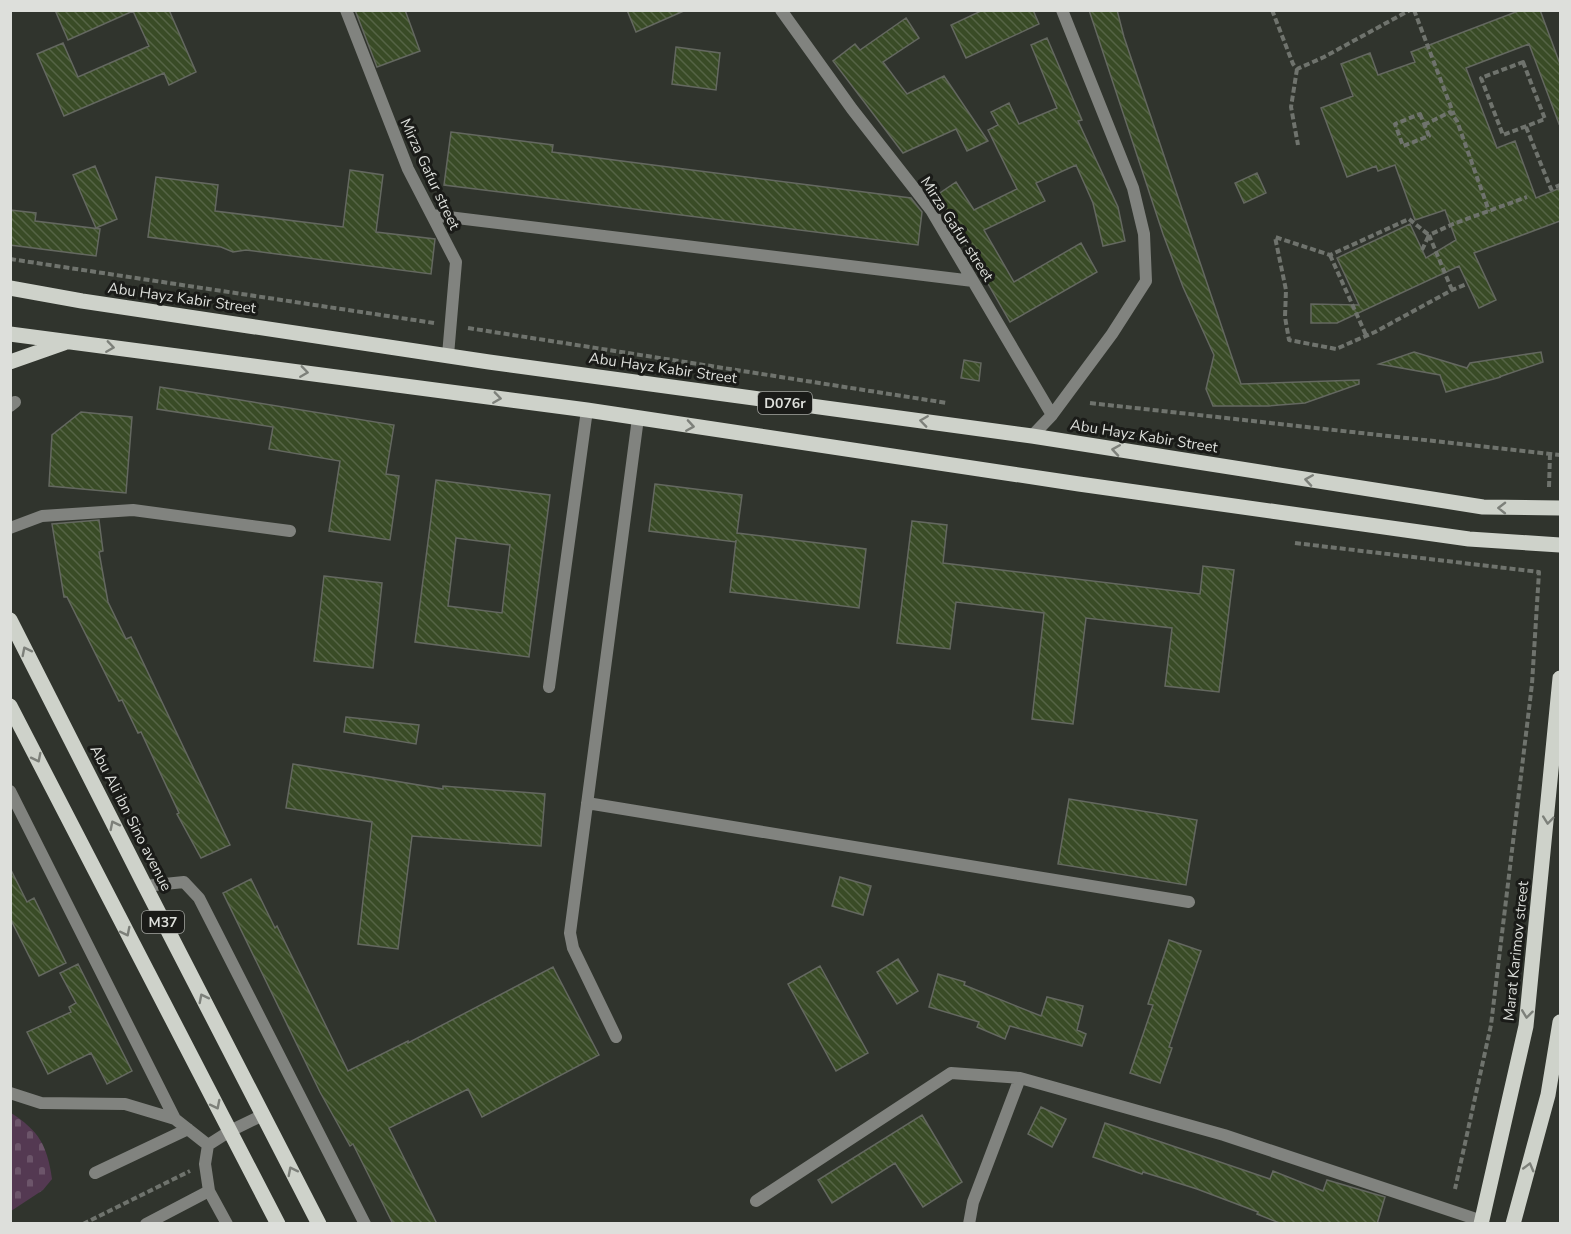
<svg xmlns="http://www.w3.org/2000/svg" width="1571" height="1234" font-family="'Nunito Sans',sans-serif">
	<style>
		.cemetery { fill: url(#cemetery-stones) }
		.building { fill: url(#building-back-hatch); stroke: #646860; stroke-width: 1.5; fill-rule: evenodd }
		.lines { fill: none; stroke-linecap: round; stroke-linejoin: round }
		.path { stroke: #6f736d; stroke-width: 4; stroke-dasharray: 6 3; stroke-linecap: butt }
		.service { stroke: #81837f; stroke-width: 12 }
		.minor { stroke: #81837f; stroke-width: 12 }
		.primary { stroke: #ced2ca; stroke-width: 15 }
		.oneway { stroke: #7d807a }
		.labels { text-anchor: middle; stroke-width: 6; stroke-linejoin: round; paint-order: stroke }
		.shield { fill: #1a1b18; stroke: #a2a4a0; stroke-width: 1.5 }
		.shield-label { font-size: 14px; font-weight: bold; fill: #dddfdb }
		.street-label { font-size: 15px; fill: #dddfdb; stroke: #1a1b18 }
	</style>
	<defs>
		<pattern id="cemetery-stones" width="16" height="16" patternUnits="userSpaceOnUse" patternTransform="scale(1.5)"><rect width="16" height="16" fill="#543952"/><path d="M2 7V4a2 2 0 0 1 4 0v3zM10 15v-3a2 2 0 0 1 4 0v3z" fill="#6c556a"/></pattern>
		<pattern id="building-back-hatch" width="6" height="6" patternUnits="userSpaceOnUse" patternTransform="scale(1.5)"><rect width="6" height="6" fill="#394b26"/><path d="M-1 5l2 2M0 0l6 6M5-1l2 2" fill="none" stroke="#556445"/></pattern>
	</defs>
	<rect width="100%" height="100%" fill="#30342d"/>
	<path class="cemetery" d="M11 1113C39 1131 47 1145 52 1179L43 1190 11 1211Z"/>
	<path class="building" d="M55 10H169L196 72 169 85 164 73 64 116 37 54 63 43 78 77 149 46 133 11 68 40Z
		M355 10H405L420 51 377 67Z
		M627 10H686L636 32Z
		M983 10H1033L1039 24 966 58 951 25Z
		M1089 10H1117L1124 37 1241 384 1359 380V384L1305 403 1268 406H1213L1206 389 1214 355 1183 287 1163 234Z
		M1521 10H1540L1560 64V123L1559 124 1529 44 1466 68 1497 148 1515 141 1536 198 1560 188V221L1474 253 1496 300 1479 308 1459 266 1337 323H1311V304L1359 305 1337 258 1410 224 1426 258 1456 240 1445 210 1415 220 1395 165 1378 171 1376 166 1347 177 1321 108 1353 96 1341 64 1370 53 1378 75 1415 62 1411 52Z
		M906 18 919 38 883 62 907 94 944 76 988 141 967 151 956 129 903 153 833 61 855 44 860 50Z
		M1047 38 1082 120 1078 121 1118 207 1125 241 1103 246 1093 203 1076 165 1036 183 1045 201 984 230 1014 282 1081 243 1097 272 1010 322 937 195 956 182 974 210 1017 189 988 130 998 125 991 112 1009 103 1019 124 1057 108 1031 45Z
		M676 47 720 53 716 90 672 84Z
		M451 132 553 145 552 152 911 198 922 212 918 245 444 185Z
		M95 166 117 219 96 228 73 175Z
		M350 170 383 175 376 232 435 239 431 274 246 250 233 252 221 247 148 237 156 177 218 185 215 211 343 227Z
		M1257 173 1266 193 1244 203 1235 183Z
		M10 210 36 213 35 221 100 229 96 256 10 245Z
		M1414 352 1467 368 1470 363 1541 352 1543 362 1499 377H1501L1446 392 1440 375 1379 364Z
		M964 360 981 363 979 381 961 378Z
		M160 387 394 425 386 474 399 476 390 540 329 531 340 461 269 449 273 427 157 409Z
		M81 412 132 417 126 493 49 486 52 435Z
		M436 480 550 495 529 657 415 642ZM456 538 510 545 502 613 448 606Z
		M655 484 742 495 737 533 866 549 859 608 730 592 736 540V542L649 531Z
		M99 520 103 551 99 552 108 602 126 639 131 637 230 845 201 858 177 814 179 813 141 732 138 733 122 700 119 701 67 597H64L52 524Z
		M912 521 947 525 943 563 1200 594 1203 566 1234 570 1219 692 1165 686 1172 628 1086 618 1073 724 1032 719 1044 613 956 602 950 649 897 643Z
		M324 576 382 583 373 668 314 661Z
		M346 717 419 725 416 744 344 732Z
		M293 764 443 789V786L545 794 541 846 412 836 398 949 358 944 372 822 286 808Z
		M1069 799 1197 820 1186 885 1058 864Z
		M10 868 27 902 34 898 66 963 39 976 10 918Z
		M840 877 871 886 863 915 832 906Z
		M251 879 275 928 277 926 348 1071 408 1041V1043L553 967 599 1055 482 1117 468 1089 389 1128 437 1224H393L353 1144 350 1146 320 1092 223 893Z
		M1169 940 1201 951 1169 1047 1172 1048 1160 1083 1130 1073 1153 1005 1148 1004Z
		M898 959 918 991 897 1004 877 972Z
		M78 964 132 1071 107 1084 91 1053 48 1074 27 1032 71 1012 69 1007 76 1003 60 973Z
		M820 966 868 1053 836 1071 788 984Z
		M938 974 965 982 964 985 1041 1016 1047 997 1083 1006 1077 1030 1086 1034 1082 1046 1010 1026 1005 1039 977 1027 979 1022 929 1007Z
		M1041 1107 1066 1119 1052 1147 1028 1134Z
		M922 1115 962 1182 923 1207 895 1163 832 1203 818 1180Z
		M1105 1123 1270 1179 1273 1171 1323 1191 1327 1180 1385 1197 1377 1224H1282L1257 1214 1258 1212 1197 1189 1143 1172 1142 1174 1093 1157Z"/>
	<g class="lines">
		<path class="path" d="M1272 10 1293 64 1297 69 1324 57 1410 10
			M1414 10 1454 115
			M1523 62 1545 119 1503 135 1481 78Z
			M1297 69 1291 107 1298 145
			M1420 114 1429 136 1403 146 1395 124Z
			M1424 125 1450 112 1457 121 1489 211
			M1526 127 1551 189 1560 185
			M1422 250 1429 235 1409 219 1330 255 1275 237 1286 290 1285 317 1289 340 1336 349 1375 332 1452 290 1467 284
			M1330 255 1366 335
			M10 259 434 323
			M1452 290 1429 235 1453 224 1527 197
			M468 328 947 403
			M1090 403 1560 455
			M1549 487 1550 454
			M1295 543 1539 572 1532 684 1491 1025 1455 1189
			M83 1224 190 1171"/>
		<path class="service" d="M10 406 15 402
			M10 528 42 516 133 510 290 531
			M549 687 587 410
			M10 791 175 1119
			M587 803 1189 902
			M145 886 184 882 199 898 365 1224
			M616 1037 573 948 570 933 638 418
			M10 1093 41 1103 125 1104 175 1119 208 1145
			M95 1173 188 1129
			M209 1191 227 1224
			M756 1201 951 1073 1020 1078
			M146 1224 209 1191 205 1164 208 1145 230 1131 263 1115
			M969 1224 973 1202 1020 1078 1224 1135 1482 1221"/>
		<path class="minor" d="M346 10 408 169 456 262 448 355
			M781 10 852 109 931 210 1052 415
			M432 215 973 281
			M1032 436 1052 415 1112 334 1146 281 1144 234 1133 188 1062 10"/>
		<path class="primary" d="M10 288 82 301 489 362 1032 436 1483 507 1560 508
			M10 334 587 410 1079 484 1469 539 1560 545
			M10 362 64 343
			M10 620 145 886 319 1224
			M10 706 278 1224
			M1481 1224 1526 1026 1560 678
			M1513 1224 1548 1095 1560 1022"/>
	</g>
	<defs><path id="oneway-chevron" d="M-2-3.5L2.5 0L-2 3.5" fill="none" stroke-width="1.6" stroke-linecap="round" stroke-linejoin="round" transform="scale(1.5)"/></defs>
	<g class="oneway">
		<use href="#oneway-chevron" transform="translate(110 347) rotate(8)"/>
		<use href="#oneway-chevron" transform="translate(304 372) rotate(8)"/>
		<use href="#oneway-chevron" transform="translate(497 398) rotate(8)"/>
		<use href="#oneway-chevron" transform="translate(924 421) rotate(-172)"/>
		<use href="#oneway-chevron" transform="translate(690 426) rotate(9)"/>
		<use href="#oneway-chevron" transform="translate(1116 450) rotate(-171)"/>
		<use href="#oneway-chevron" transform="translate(1309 480) rotate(-171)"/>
		<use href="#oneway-chevron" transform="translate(1502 508) rotate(-179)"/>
		<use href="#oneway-chevron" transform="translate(26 651) rotate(-117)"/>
		<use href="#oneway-chevron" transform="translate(37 758) rotate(63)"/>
		<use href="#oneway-chevron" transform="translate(1548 820) rotate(96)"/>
		<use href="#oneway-chevron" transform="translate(114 825) rotate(-117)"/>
		<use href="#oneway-chevron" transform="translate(126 932) rotate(63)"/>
		<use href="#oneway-chevron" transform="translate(203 998) rotate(-117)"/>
		<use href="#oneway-chevron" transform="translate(1527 1014) rotate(97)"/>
		<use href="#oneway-chevron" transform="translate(216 1105) rotate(63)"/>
		<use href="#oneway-chevron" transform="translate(1529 1167) rotate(-75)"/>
		<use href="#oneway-chevron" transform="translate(292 1171) rotate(-117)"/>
	</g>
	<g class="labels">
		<g class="shield">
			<rect x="758" y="392" width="54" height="22" rx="4.5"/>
			<rect x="142" y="911" width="42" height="22" rx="4.5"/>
		</g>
		<g class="shield-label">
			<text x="785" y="408">D076r</text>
			<text x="163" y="927">M37</text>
		</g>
		<g class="street-label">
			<text transform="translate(430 174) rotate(65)" y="5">Mirza Gafur street</text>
			<text transform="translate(957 229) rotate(57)" y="5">Mirza Gafur street</text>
			<text transform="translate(182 298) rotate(8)" y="5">Abu Hayz Kabir Street</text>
			<text transform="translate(663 368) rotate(8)" y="5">Abu Hayz Kabir Street</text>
			<text transform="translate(1144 436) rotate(9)" y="5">Abu Hayz Kabir Street</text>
			<text transform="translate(131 818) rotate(63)" y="5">Abu Ali ibn Sino avenue</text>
			<text transform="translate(1516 951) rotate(-84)" y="5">Marat Karimov street</text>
		</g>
	</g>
	<rect width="1571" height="1234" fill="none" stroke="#dddfdb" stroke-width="24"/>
</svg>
